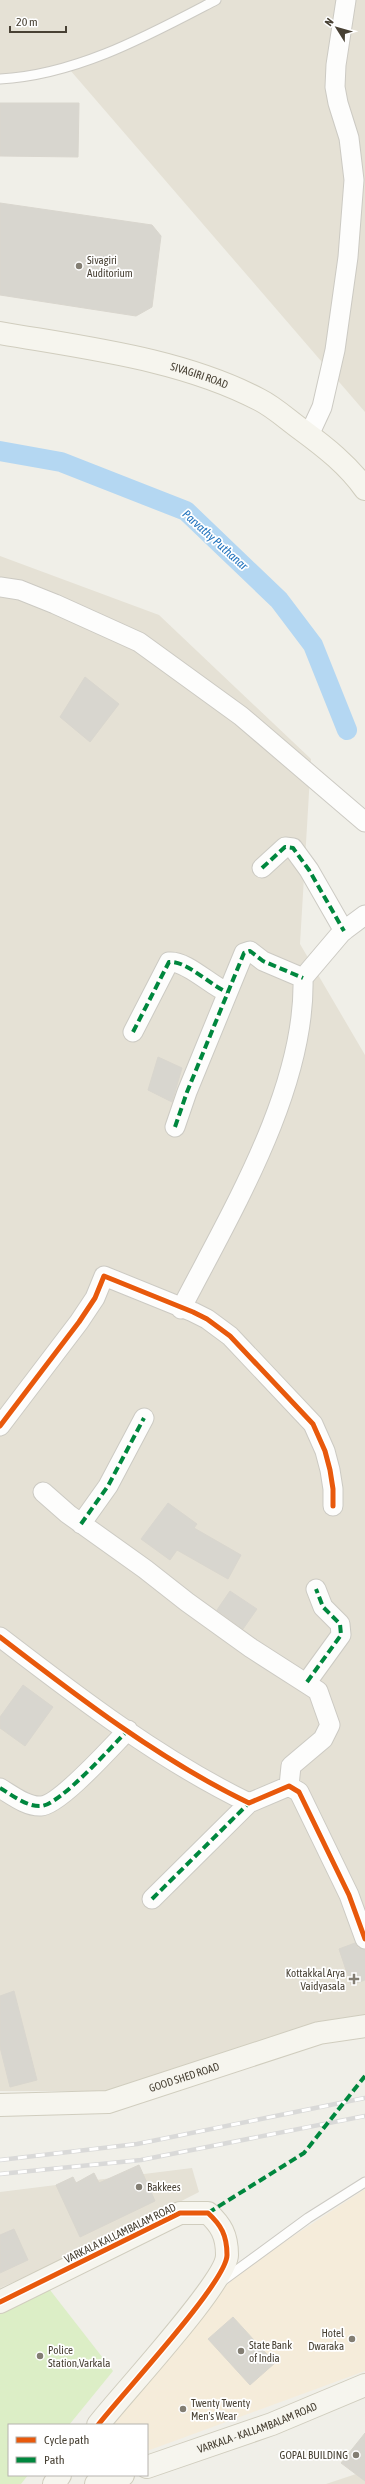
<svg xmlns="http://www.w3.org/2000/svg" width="365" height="2484" font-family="'Asap Condensed',sans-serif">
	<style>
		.residential { fill: #e5e1d5 }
		.commercial { fill: #f5ecda }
		.green { fill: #dceec6 }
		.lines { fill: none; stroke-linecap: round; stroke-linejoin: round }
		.canal { stroke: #b4d7f2; stroke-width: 20 }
		.building { fill: #d8d6cf; stroke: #d9d6ce }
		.lane-casing { stroke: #cccac3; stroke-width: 11 }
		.street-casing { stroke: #cccac3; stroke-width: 21 }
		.secondary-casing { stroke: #d0cdbe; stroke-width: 24 }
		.lane { stroke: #fdfdfc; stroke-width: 9 }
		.street { stroke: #fdfdfc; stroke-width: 19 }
		.secondary { stroke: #f6f5ee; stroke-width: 22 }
		.rail-casing { stroke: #d9d9d8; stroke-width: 4.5 }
		.rail { stroke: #fff; stroke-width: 3; stroke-dasharray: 9; stroke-linecap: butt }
		.quiet { stroke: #00873e; stroke-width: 4; stroke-dasharray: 8 4; stroke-linecap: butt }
		.cycleway-casing { stroke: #fff; stroke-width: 8 }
		.cycleway { stroke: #e8590c; stroke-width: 5 }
		.poi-dot { fill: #837e73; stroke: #fff; stroke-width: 1.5 }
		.labels { text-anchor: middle; stroke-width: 3.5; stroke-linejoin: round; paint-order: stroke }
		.poi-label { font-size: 11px; fill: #484134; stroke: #fff; text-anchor: start }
		.street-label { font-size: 11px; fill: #484134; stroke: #fff }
		.water-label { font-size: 12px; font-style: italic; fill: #2274be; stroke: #fff }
	</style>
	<rect width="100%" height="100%" fill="#f0efe8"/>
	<path class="residential" d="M0 0H365V412L64 63 0 81Z
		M0 556 159 615 311 759 300 944 365 1055V2019L106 2091H0Z
		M192 2168 199 2192 86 2250 0 2288V2192Z
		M365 2471V2484H326Z"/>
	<path class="commercial" d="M365 2189V2371L147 2451V2425H105L186 2325 243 2269Z"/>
	<path class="green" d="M50 2290 113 2371 69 2425H9V2475H28L21 2484H0V2314Z"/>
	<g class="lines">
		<path class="canal" d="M0 451 61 462 186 511 279 600 313 645 347 730"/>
	</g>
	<path class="building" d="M0 103H79L78 157 0 156Z
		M0 203 152 225 161 236 152 307 136 316 0 295Z
		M85 677 119 704 90 742 60 717Z
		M158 1057 182 1068 172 1102 148 1090Z
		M168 1503 197 1524 194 1528 241 1555 228 1579 177 1550 170 1560 141 1539Z
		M230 1591 257 1609 243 1629 217 1610Z
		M23 1685 53 1707 25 1746 0 1728V1717Z
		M355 1943 358 1948 365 1950V1980L351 1985 339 1949Z
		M14 1991 37 2080 10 2087 0 2047V1996Z
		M139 2165 155 2201 80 2237 56 2185 73 2177 76 2183 94 2173 99 2183Z
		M14 2229 28 2260 0 2273V2235Z
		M233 2317 275 2363 250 2385 208 2339Z
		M365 2433V2481L341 2463Z"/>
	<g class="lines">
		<defs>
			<path id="lane" d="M0 79C77 75 149 35 216 0
				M222 2281 308 2218 365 2182"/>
			<path id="street" d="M309 435 322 407 335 350 348 257 354 180 349 138 338 103 335 87 336 65 346 0
				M0 587 20 590 55 604 139 642 241 716 365 822
				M262 868 285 847 293 848 309 870 344 931
				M133 1032 169 962C186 960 211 986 227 992
				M175 1127 187 1092 244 953 250 951 263 961 303 978
				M181 1309C231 1212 306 1089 303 978L342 932 365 915
				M0 1426 79 1322 95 1298 104 1276 193 1312 207 1319 230 1336 313 1424 325 1451 330 1470 333 1489V1506
				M43 1492 68 1514 145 1569 187 1602 251 1648 318 1691 330 1725 323 1739 291 1766 289 1786
				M81 1524 108 1486 144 1418
				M0 1637C78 1697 160 1760 249 1803L289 1786 299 1792 349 1895 365 1939
				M307 1682 341 1635 340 1624 323 1607 316 1589
				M0 1788C12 1795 27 1807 41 1806 60 1805 113 1745 128 1730
				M152 1899 249 1803"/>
			<g id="secondary">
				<path id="s1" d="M0 333C86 348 182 359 260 400 274 407 288 420 302 430 325 447 348 465 365 489"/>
				<path id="s2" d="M0 2105 108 2102 319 2033 365 2026"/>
				<path d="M0 2302 180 2213H208C221 2225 227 2235 227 2255 227 2282 120 2396 98 2425"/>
				<path id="s3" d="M147 2467 272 2424 365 2385"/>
				<path d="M54 2484 60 2475"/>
				<path d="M96 2484 123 2475"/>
			</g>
		</defs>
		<use href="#lane" class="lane-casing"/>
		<use href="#street" class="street-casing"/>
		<use href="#secondary" class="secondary-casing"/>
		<use href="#lane" class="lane"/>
		<use href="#street" class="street"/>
		<use href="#secondary" class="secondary"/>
		<defs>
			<path id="rail" d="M0 2160 137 2144 365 2098
				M0 2174 141 2160 365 2116"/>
		</defs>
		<use href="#rail" class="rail-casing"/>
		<use href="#rail" class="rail"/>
		<path class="quiet" d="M262 868 285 847 293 848 309 870 344 931
			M133 1032 169 962C186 960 211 986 227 992
			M175 1127 187 1092 244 953 250 951 263 961 303 978
			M81 1524 108 1486 144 1418
			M307 1682 341 1635 340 1624 323 1607 316 1589
			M0 1788C12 1795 27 1807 41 1806 60 1805 113 1745 128 1730
			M152 1899 249 1803
			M208 2213 304 2153 365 2076"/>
		<defs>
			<path id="cycleway" d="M0 1426 79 1322 95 1298 104 1276 193 1312 207 1319 230 1336 313 1424 325 1451 330 1470 333 1489V1506
				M0 1637C78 1697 160 1760 249 1803L289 1786 299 1792 349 1895 365 1939
				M0 2302 180 2213H208C221 2225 227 2235 227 2255 227 2282 120 2396 98 2425"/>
		</defs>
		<use href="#cycleway" class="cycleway-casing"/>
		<use href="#cycleway" class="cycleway"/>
	</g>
	<g class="poi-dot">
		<circle cx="79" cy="266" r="4"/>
		<path d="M352 1973h4v4h4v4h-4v4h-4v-4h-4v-4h4z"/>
		<circle cx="139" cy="2187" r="4"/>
		<circle cx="352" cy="2339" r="4"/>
		<circle cx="241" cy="2351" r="4"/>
		<circle cx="40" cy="2356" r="4"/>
		<circle cx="183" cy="2409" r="4"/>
		<circle cx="356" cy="2455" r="4"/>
	</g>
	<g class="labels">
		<g class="poi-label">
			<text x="87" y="264">Sivagiri<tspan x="87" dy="13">Auditorium</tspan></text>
			<text x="345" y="1977" text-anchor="end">Kottakkal Arya<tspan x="345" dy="13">Vaidyasala</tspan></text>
			<text x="147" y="2191">Bakkees</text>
			<text x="344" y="2337" text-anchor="end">Hotel<tspan x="344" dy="13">Dwaraka</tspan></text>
			<text x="249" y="2349">State Bank<tspan x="249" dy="13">of India</tspan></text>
			<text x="48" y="2354">Police<tspan x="48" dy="13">Station,Varkala</tspan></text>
			<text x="191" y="2407">Twenty Twenty<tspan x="191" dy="13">Men's Wear</tspan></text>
			<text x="348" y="2459" text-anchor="end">GOPAL BUILDING</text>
		</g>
		<g class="street-label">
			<text dy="4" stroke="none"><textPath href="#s1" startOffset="204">SIVAGIRI ROAD</textPath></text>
			<text dy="4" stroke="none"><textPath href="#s2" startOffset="188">GOOD SHED ROAD</textPath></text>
			<text transform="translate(120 2233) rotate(-26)" y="4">VARKALA KALLAMBALAM ROAD</text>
			<text dy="4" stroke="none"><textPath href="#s3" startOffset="117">VARKALA - KALLAMBALAM ROAD</textPath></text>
		</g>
		<g class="water-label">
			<text transform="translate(215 540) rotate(42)" y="4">Parvathy Puthanar</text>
		</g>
	</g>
	<rect x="8" y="2424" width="140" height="52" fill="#ffffff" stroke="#b6b3ae"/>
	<rect x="16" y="2437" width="20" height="6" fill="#e8590c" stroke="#b6b3ae"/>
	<text x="44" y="2444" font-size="12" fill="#484134">Cycle path</text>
	<rect x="16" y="2457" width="20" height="6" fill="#00873e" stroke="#b6b3ae"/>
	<text x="44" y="2464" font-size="12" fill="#484134">Path</text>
	<g transform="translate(337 28) rotate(307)" stroke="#ffffff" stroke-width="3" paint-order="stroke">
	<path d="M0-3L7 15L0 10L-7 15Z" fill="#484134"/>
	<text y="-6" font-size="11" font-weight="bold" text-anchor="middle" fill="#484134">N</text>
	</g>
	<path d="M10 26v6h56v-6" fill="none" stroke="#484134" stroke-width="2"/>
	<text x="16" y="26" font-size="12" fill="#484134" stroke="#ffffff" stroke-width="3" paint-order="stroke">20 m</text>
</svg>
